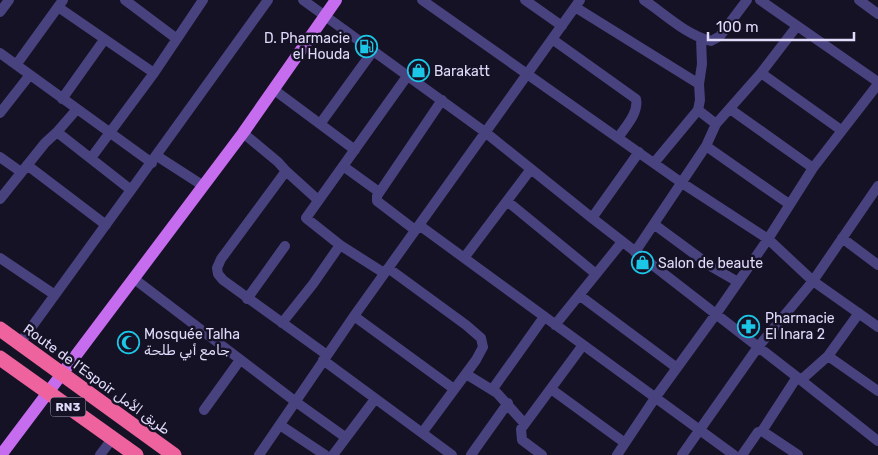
<svg xmlns="http://www.w3.org/2000/svg" width="878" height="455" font-family="Rubik,Vazirmatn,sans-serif">
	<style>
		.lines { fill: none; stroke-linecap: round; stroke-linejoin: round }
		.minor { stroke: #48427f; stroke-width: 10 }
		.major { stroke: #c66def; stroke-width: 12 }
		.highway { stroke: #ee629d; stroke-width: 15 }
		.labels { text-anchor: middle; stroke-width: 5; stroke-linejoin: round; paint-order: stroke }
		.shield { fill: #161225; stroke: #a39ebb; stroke-width: 1 }
		.shield-label { font-size: 12px; font-weight: bold; fill: #e0dafb }
		.poi-label { font-size: 14px; fill: #e0dafb; stroke: #161225; text-anchor: start }
		.street-label { font-size: 14px; fill: #e0dafb; stroke: #161225 }
	</style>
	<rect width="100%" height="100%" fill="#161225"/>
	<g class="lines">
		<path class="minor" d="M125 0 177 39
			M303 0 485 132 592 218 797 377 878 441
			M422 0 682 183 768 239 813 281 878 327
			M525 0 562 26
			M644 0C665 14 686 35 711 41L720 36 747 0
			M760 0 878 82
			M859 0 878 14
			M58 7 154 73
			M575 7 699 84
			M0 12 9 0
			M552 39 636 99C639 113 625 127 618 138
			M0 53 152 163
			M16 65 63 0
			M761 73 841 130
			M273 89 355 150
			M62 99 104 40
			M77 109 57 132 131 190 268 0
			M730 109 813 168
			M698 110 716 124
			M0 113 29 76
			M320 124 373 51
			M243 133 278 162 286 171 221 259 217 268 218 274 223 280 327 355
			M706 146 789 204
			M157 156 202 185
			M0 157 21 172
			M91 158 154 73 203 0
			M654 163 698 110 700 100 699 84 702 64 701 39
			M27 165 106 225
			M343 166 379 192
			M286 171 318 200
			M0 199 45 143 57 132
			M507 201 596 274
			M592 218 639 152
			M419 225 734 455
			M655 225 712 267 738 282
			M415 230 377 201V196L442 100
			M842 238 878 265
			M340 245 306 218 408 75
			M635 252 706 146 716 124 761 73 797 26
			M0 258 55 295
			M464 258 531 169
			M388 268 466 325 481 338 483 347 476 360 422 433
			M133 278 296 402 345 437
			M579 295 677 368
			M247 299 285 246
			M354 316 454 389
			M282 323 313 284 340 245 384 273
			M555 325 622 242
			M20 343 131 190
			M828 356 878 391
			M323 360 452 455
			M466 374 497 393 524 423
			M801 380 828 356 859 313
			M551 389 625 443
			M492 390 544 317
			M204 410 240 360
			M280 425 325 455
			M762 431 797 377
			M100 455 112 439
			M259 455 354 316 580 0
			M333 455 375 399
			M471 455 508 403
			M542 455 522 440 521 429 583 345
			M617 455 655 398 716 314 768 239 813 168 878 84
			M682 455 758 347 813 281 878 186
			M742 455 758 432 762 431 798 455"/>
		<path class="major" d="M1 455 243 133 336 0"/>
		<path class="highway" d="M0 329 174 455
			M0 358 136 455"/>
	</g>
	<defs>
		<symbol id="fuel-ring" viewBox="-11 -11 22 22"><circle r="9.5" fill="#161225" stroke="#1bc6e6" stroke-width="1.5"/><path d="M-5.5-6h7V0h2V4h1.3V-2.5L3-4.5l.8-.8L6-3V5H2.5V1h-1V6h-7ZM-4.2-4.7v3.2H.2V-4.7Z" fill="#1bc6e6"/></symbol>
		<symbol id="shop-ring" viewBox="-11 -11 22 22"><circle r="9.5" fill="#161225" stroke="#1bc6e6" stroke-width="1.5"/><path d="M-5-2.5h2.3a2.7 3.5 0 0 1 5.4 0H5L5.5 6h-11ZM-1.5-2.5h3a1.5 2.3 0 0 0-3 0Z" fill="#1bc6e6"/></symbol>
		<symbol id="pharmacy-ring" viewBox="-11 -11 22 22"><circle r="9.5" fill="#161225" stroke="#1bc6e6" stroke-width="1.5"/><path d="M-2-6h4v4h4v4h-4v4h-4v-4h-4v-4h4Z" fill="#1bc6e6"/></symbol>
		<symbol id="mosque-ring" viewBox="-11 -11 22 22"><circle r="9.5" fill="#161225" stroke="#1bc6e6" stroke-width="1.5"/><path d="M3.5-4.9A6 6 0 1 0 3.5 4.9A5 5 0 1 1 3.5-4.9Z" fill="#1bc6e6"/></symbol>
	</defs>
	<g fill-rule="evenodd">
		<use href="#fuel-ring" x="354" y="34" width="25" height="25"/>
		<use href="#shop-ring" x="406" y="58" width="25" height="25"/>
		<use href="#shop-ring" x="630" y="250" width="25" height="25"/>
		<use href="#pharmacy-ring" x="736" y="314" width="25" height="25"/>
		<use href="#mosque-ring" x="116" y="330" width="25" height="25"/>
	</g>
	<g class="labels">
		<rect class="shield" x="50.5" y="397.5" width="35" height="19" rx="4"/>
		<g class="shield-label">
			<text x="68" y="411">RN3</text>
		</g>
		<g class="poi-label">
			<text x="350" y="43" text-anchor="end">D. Pharmacie<tspan x="350" dy="16">el Houda</tspan></text>
			<text x="434" y="76">Barakatt</text>
			<text x="658" y="268">Salon de beaute</text>
			<text x="765" y="323">Pharmacie<tspan x="765" dy="16">El Inara 2</tspan></text>
			<text x="144" y="339">Mosquée Talha<tspan x="144" dy="16">جامع أبي طلحة</tspan></text>
		</g>
		<g class="street-label">
			<text transform="translate(97 379) rotate(36)" y="5">Route de l’Espoir طريق الأمل</text>
		</g>
	</g>
	<path d="M708 32v8h146v-8" fill="none" stroke="#e0dafb" stroke-width="2.5"/>
	<text x="716" y="32" font-size="15" fill="#e0dafb" stroke="#161225" stroke-width="4" paint-order="stroke">100 m</text>
</svg>
